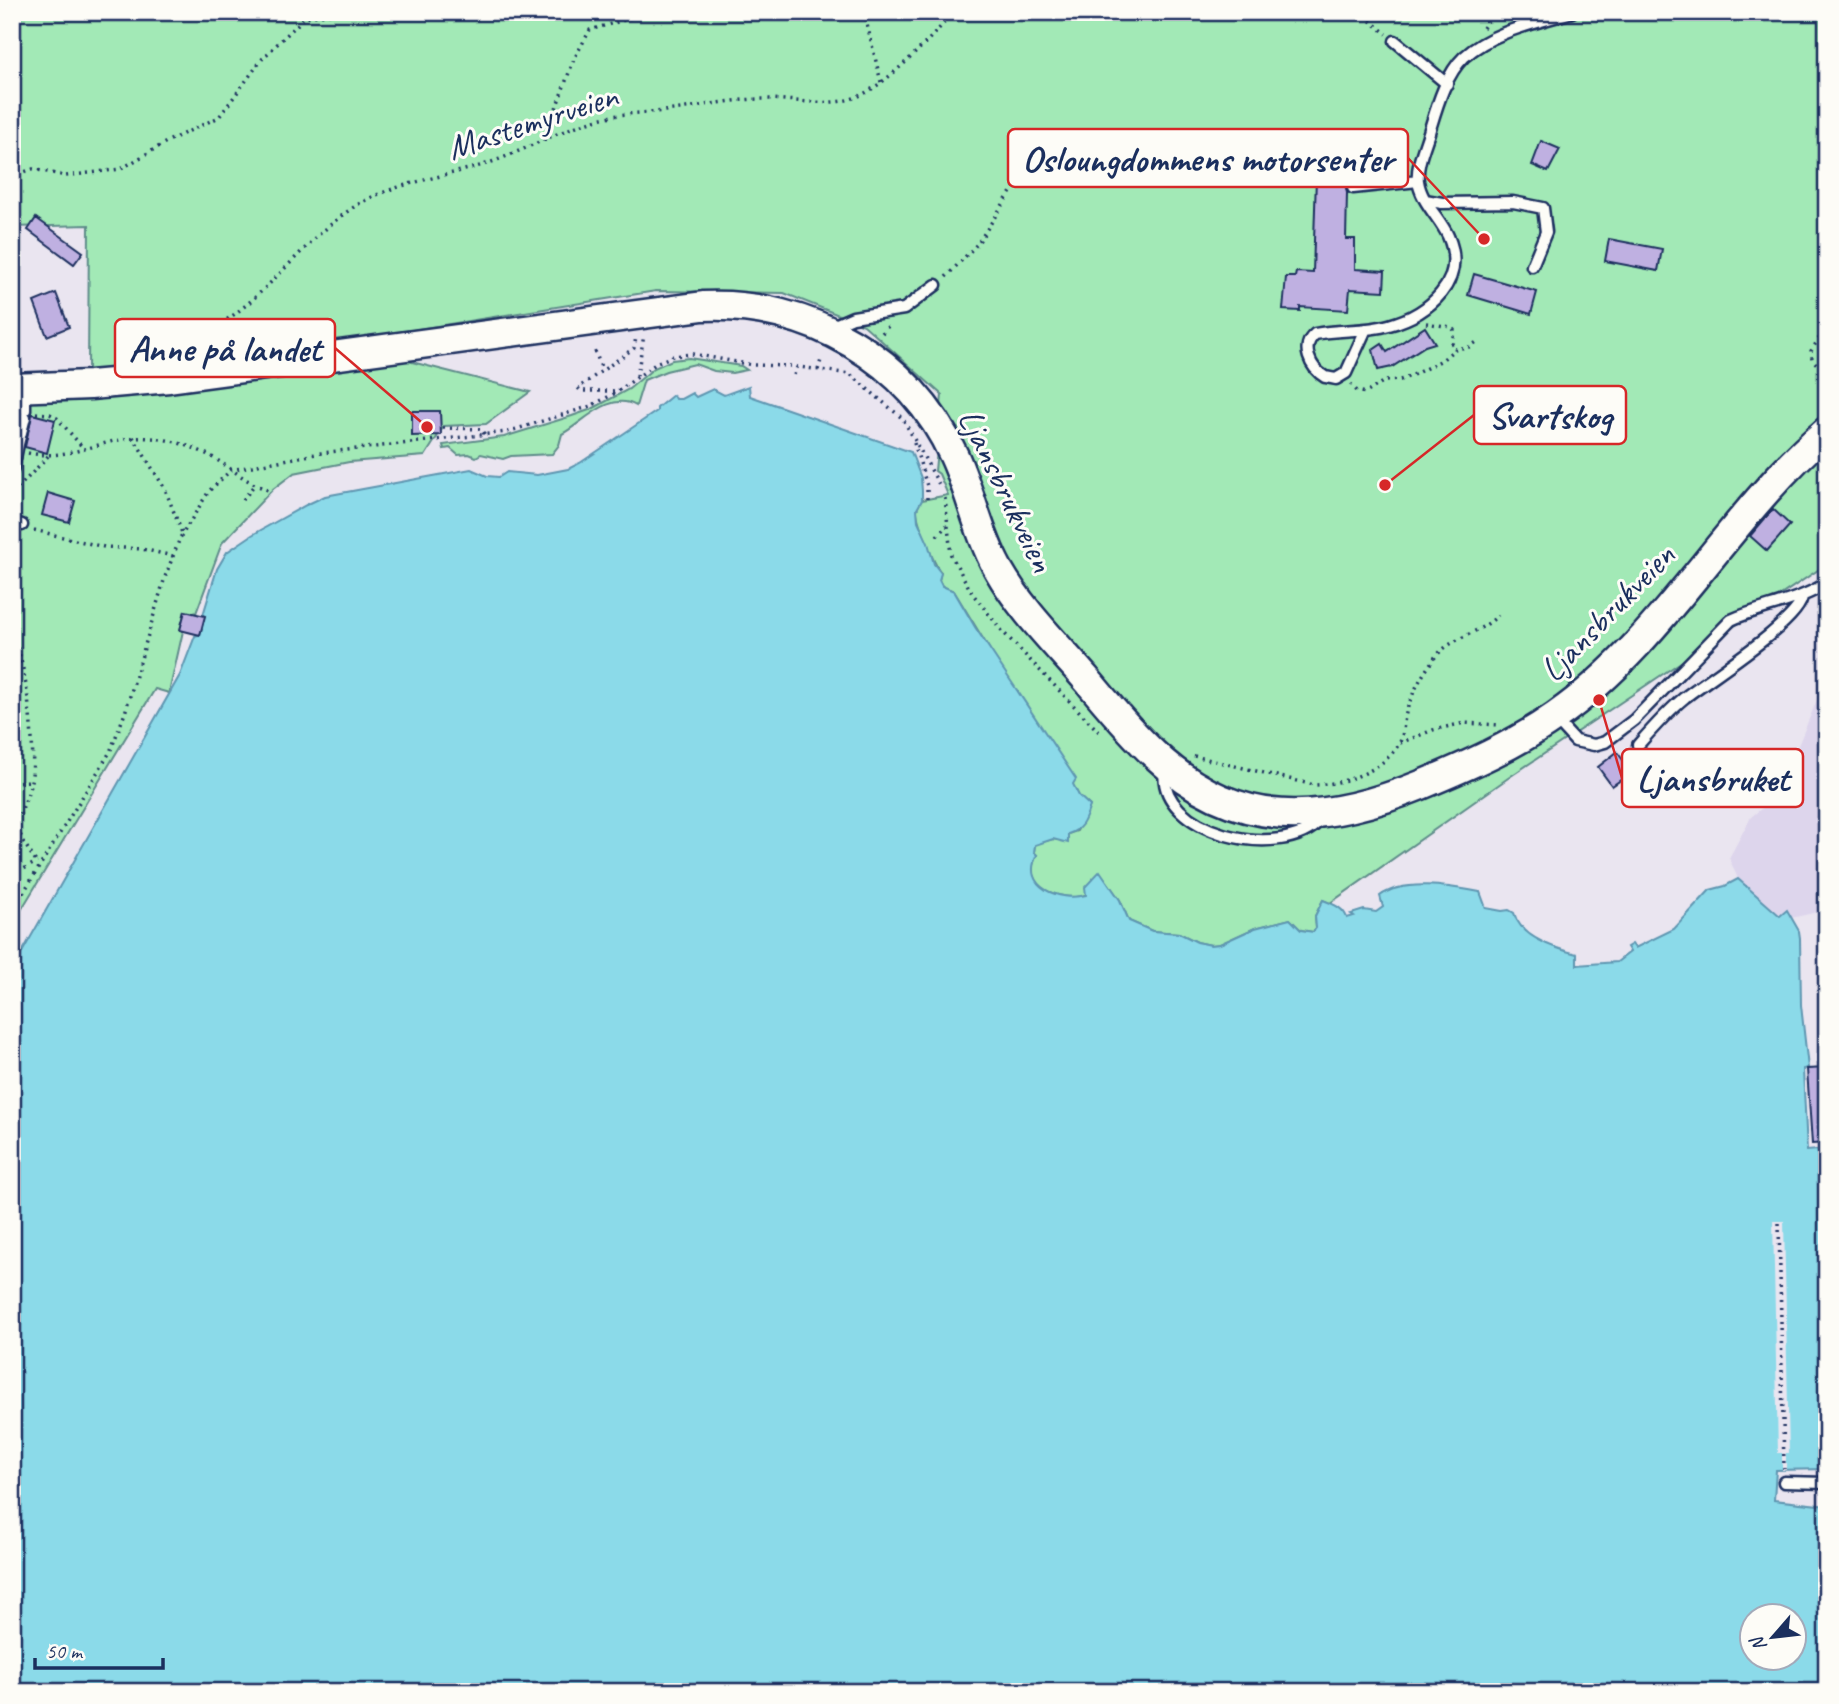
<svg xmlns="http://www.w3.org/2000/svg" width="1839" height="1704" font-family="Caveat,sans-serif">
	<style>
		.built { fill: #ddd5ec }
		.green { fill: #a2e9b6; stroke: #5e8c8a; stroke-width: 2 }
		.water { fill: #8bdae9; stroke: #5e96b1; stroke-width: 2; fill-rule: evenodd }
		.pier { fill: #eae5f0 }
		.building { fill: #bfb0e1; stroke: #1b2f5e; stroke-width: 2 }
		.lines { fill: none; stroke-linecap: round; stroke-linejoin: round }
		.service-casing { stroke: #1b2f5e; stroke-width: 15 }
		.secondary-casing { stroke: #1b2f5e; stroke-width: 33 }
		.path { stroke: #1b2f5e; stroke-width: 3.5; stroke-dasharray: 2 5; stroke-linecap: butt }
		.service { stroke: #fdfcf7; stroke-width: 10 }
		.secondary { stroke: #fdfcf7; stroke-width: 28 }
		.service-bridge-casing { stroke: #1b2f5e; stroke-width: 15; stroke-linecap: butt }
		.service-bridge { stroke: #fdfcf7; stroke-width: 10 }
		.labels { text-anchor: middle; stroke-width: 6; stroke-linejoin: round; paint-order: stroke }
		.street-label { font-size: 35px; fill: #1b2f5e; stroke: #fdfcf7 }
		.leader { fill: none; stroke: #d62828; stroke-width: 2.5 }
		.callout-dot { fill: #d62828; stroke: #fdfcf7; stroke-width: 2.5 }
		.callout { fill: #fdfcf7; stroke: #d62828; stroke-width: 2.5 }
		.callout-label { font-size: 37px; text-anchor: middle; font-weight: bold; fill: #1b2f5e }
	</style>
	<rect width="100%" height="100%" fill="#eae5f0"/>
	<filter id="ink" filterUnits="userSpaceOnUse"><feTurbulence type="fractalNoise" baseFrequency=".0143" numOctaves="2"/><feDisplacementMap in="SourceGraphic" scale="14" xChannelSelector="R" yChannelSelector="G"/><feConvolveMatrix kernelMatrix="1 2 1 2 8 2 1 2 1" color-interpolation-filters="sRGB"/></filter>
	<g filter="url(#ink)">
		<path class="built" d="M1827 676V910L1791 918 1786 911 1780 917 1738 879 1729 858 1751 817 1777 796Z"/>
		<path class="green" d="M12 12H1827V564L1511 776 1330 903 1323 900 1315 916 1316 928 1313 932 1301 930 1290 919 1255 928 1220 944 1211 945 1197 942 1179 933 1152 931 1129 921 1120 900 1108 883C1099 888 1088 896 1077 897 1052 898 1021 884 1037 855L1034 852 1035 844 1053 839 1063 841 1068 834 1077 831 1090 806 1079 796 954 591 942 586 939 580 941 572C934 565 916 519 917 510 918 505 919 504 922 500L948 495 939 474 935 471 942 395 864 325 784 293 656 291 182 367 88 373 89 225 12 227Z
			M689 358 741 366 747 370 732 373 714 371 695 364 666 371 644 380 636 406C610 390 583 423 562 434L559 445 552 454 511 456 503 459 481 454 476 457 469 454 458 455 450 448 444 449 443 445 504 437 572 416 592 409 629 389 654 368 672 360Z
			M404 360 530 392 486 424 444 426 425 456 349 462 294 473 273 489 222 543 196 613 185 611 180 630 183 631 169 693 155 689 12 925V403L162 391Z"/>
		<path class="water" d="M749 386 750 396 911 452 921 478 922 491V500L917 509 918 521 928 543 934 564 941 573 939 580 942 586 954 591 975 627 1076 779 1073 784 1079 796 1090 806C1085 820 1083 829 1068 834V843L1053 839 1035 845 1034 852 1037 855C1020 887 1060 902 1086 895L1085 887 1100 871 1120 900 1129 921 1152 931 1179 933 1197 942 1211 945 1220 944 1255 928 1290 919 1301 930 1313 932 1316 928 1315 916 1323 900C1333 904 1344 908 1347 918L1354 916 1351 914 1364 910 1376 912 1383 907 1380 896C1404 878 1452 887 1480 892L1486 908 1502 911 1509 910 1514 913C1520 936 1553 948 1577 954V965L1617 962 1630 952 1627 947 1632 944 1635 948 1674 929 1710 890 1725 886 1738 879 1780 916 1787 910 1799 931 1800 938 1801 1005 1808 1068 1803 1069 1807 1151 1818 1150 1827 1159V1469L1776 1470 1774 1500 1827 1506V1692H12V970L180 675 195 636 200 634 204 618 203 615 217 569 227 552 252 535 306 505 325 496 471 469 487 476 499 477 507 472 537 475 568 469 580 463 657 411V408L673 395 675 399H681L692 393 696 397 713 389 724 395ZM1752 1616H1794V1658H1752Z"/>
		<path class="pier" d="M1773 1221H1784L1789 1453H1786V1470H1782V1453H1778Z"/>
		<path class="building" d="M1541 141 1560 149 1548 172 1532 165Z
			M1310 144H1342V176L1348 177 1346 188 1347 193 1346 239H1355V269L1385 271 1384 291 1350 289 1348 310 1300 307V311L1283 310 1286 277H1295L1296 272 1313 273 1316 177H1309Z
			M36 218 83 252 74 264 28 230Z
			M1609 239 1662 249 1658 271 1605 261Z
			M1474 274 1537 292 1531 314 1468 295Z
			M56 293 69 327 47 336 34 302Z
			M1425 327 1435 343 1425 346 1392 367 1378 370 1373 350 1382 344 1387 352Z
			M412 411H440L441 435 412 436Z
			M32 414 55 420 47 453 25 447Z
			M48 493 75 501 69 522 42 515Z
			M1773 509 1790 525 1767 551 1750 536Z
			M185 611 205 616 200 635 180 630Z
			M1617 752 1632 772 1612 786 1598 767Z
			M1827 1068V1143L1812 1144 1807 1069Z"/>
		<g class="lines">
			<defs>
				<path id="service" d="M1395 41 1447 84
					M1353 188 1418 181
					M1425 200 1442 203 1513 202 1543 208 1546 232 1532 266
					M832 326 853 317 904 309 936 285
					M1366 329 1346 373 1336 379C1336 379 1326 377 1325 377 1310 368 1300 346 1315 334 1340 329 1365 332 1389 325 1429 314 1468 281 1448 236 1440 218 1421 202 1418 181 1416 164 1426 144 1430 129 1437 106 1446 74 1464 57 1493 31 1536 23 1572 12
					M25 388V410
					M18 444 25 417
					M12 471 15 458
					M12 522 22 525
					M1555 719 1575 741 1594 745 1605 742 1634 720 1731 620C1762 606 1798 602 1827 583
					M1638 745C1652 729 1668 711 1684 698 1706 680 1802 620 1802 596
					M1165 769C1155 833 1283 863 1320 820
					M1784 1482 1827 1483"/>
				<path id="secondary" d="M12 388 90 385 169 378 703 306C808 301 910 359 954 456 971 493 978 533 998 569 1021 610 1057 645 1088 681 1109 706 1130 732 1154 754 1237 832 1322 825 1421 785 1467 766 1515 745 1556 716 1665 640 1727 516 1827 431"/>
			</defs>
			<use href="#service" class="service-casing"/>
			<use href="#secondary" class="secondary-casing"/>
			<path class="path" d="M864 12 881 82
				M1359 12 1387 34
				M1483 28 1494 12
				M544 141 574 59 590 30 631 18 634 12
				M12 176 33 169 66 176 121 169 168 141 219 117 263 58 305 17 341 12
				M946 277 978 243 1033 158C1054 137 1068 166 1086 176 1093 181 1100 181 1108 181
				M1426 323 1451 327 1454 330 1452 344 1455 349
				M1827 326 1811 351 1812 359 1827 375
				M882 333 891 323
				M595 351 602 370
				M176 356C191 337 217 328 236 313 278 281 309 237 354 207 390 183 447 177 489 163 529 149 566 126 607 117 626 113 646 113 665 111 697 107 727 100 759 99 791 98 829 109 859 96 890 82 931 38 954 12
				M818 370 821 360
				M794 375 797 367
				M637 376 644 335
				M1351 384 1357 391 1366 393 1384 381 1400 380 1411 376 1442 360 1455 349 1469 347 1480 340
				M614 391H581L578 388 634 348 636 337
				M36 413 50 414 57 418 85 450
				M443 428 481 429 485 435
				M133 437 165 489 182 533
				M914 443 927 486V502
				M28 453C75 462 106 434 151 438 171 439 194 447 212 457 233 469 244 481 268 490
				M12 492 21 485 48 456
				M945 498 951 555 972 593 1003 632 1102 735
				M243 500 254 485
				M34 530 104 547 142 549 173 556
				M937 536 947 525
				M12 635C26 656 37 756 31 781 28 797 21 813 12 827
				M1400 743 1433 730 1464 723 1500 725
				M1194 756 1314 785C1344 784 1382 772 1399 744 1404 735 1403 723 1406 713 1411 695 1422 675 1433 660 1448 638 1480 634 1498 615
				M12 782 31 781
				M15 822 23 841 36 862
				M12 875 37 862
				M12 911 110 752 125 713 165 577 180 538 209 491 231 470 321 453 507 432 591 406 617 392 658 362 673 356 692 354 753 365 791 366 850 374 903 419 941 488
				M1779 1223 1784 1469"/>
			<use href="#service" class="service"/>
			<use href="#secondary" class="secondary"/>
			<defs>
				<path id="service-bridge" d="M15 458 18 444"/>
			</defs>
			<use href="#service-bridge" class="service-bridge-casing"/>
			<use href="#service-bridge" class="service-bridge"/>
		</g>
	</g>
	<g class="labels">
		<g class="street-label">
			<text transform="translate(532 121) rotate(-18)" y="12">Mastemyrveien</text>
			<text transform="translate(1007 490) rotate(64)" y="12">Ljansbrukveien</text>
			<text transform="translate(1607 612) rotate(-46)" y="12">Ljansbrukveien</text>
		</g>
	</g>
	<path class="leader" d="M1484 239L1408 158M427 427L335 348M1385 485L1474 415M1599 700L1622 778"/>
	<g class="callout-dot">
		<circle cx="1484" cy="239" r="7"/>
		<circle cx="427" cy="427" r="7"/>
		<circle cx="1385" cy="485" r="7"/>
		<circle cx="1599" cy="700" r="7"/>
	</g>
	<g class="callout">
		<rect x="1008" y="129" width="400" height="58" rx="7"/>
		<rect x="115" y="319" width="220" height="58" rx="7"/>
		<rect x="1474" y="386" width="152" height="58" rx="7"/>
		<rect x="1622" y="749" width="181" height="58" rx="7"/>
	</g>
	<g class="callout-label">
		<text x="1208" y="171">Osloungdommens motorsenter</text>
		<text x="225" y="361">Anne på landet</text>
		<text x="1550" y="428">Svartskog</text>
		<text x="1713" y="791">Ljansbruket</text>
	</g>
	<rect width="1839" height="1704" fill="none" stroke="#fdfcf7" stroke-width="42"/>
	<rect x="21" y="21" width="1797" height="1662" fill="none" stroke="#1b2f5e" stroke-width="2.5" filter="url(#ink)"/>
	<g transform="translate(1773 1637) rotate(242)"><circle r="33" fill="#fdfcf7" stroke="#a3aaba" stroke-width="2"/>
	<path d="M0-5L12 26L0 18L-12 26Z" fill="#1b2f5e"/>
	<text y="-10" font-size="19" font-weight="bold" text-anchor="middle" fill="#1b2f5e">N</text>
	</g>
	<path d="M35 1658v10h128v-10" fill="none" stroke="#1b2f5e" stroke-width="3.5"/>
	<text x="46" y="1658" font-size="21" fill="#1b2f5e" stroke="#fdfcf7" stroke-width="5" paint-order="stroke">50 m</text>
</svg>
